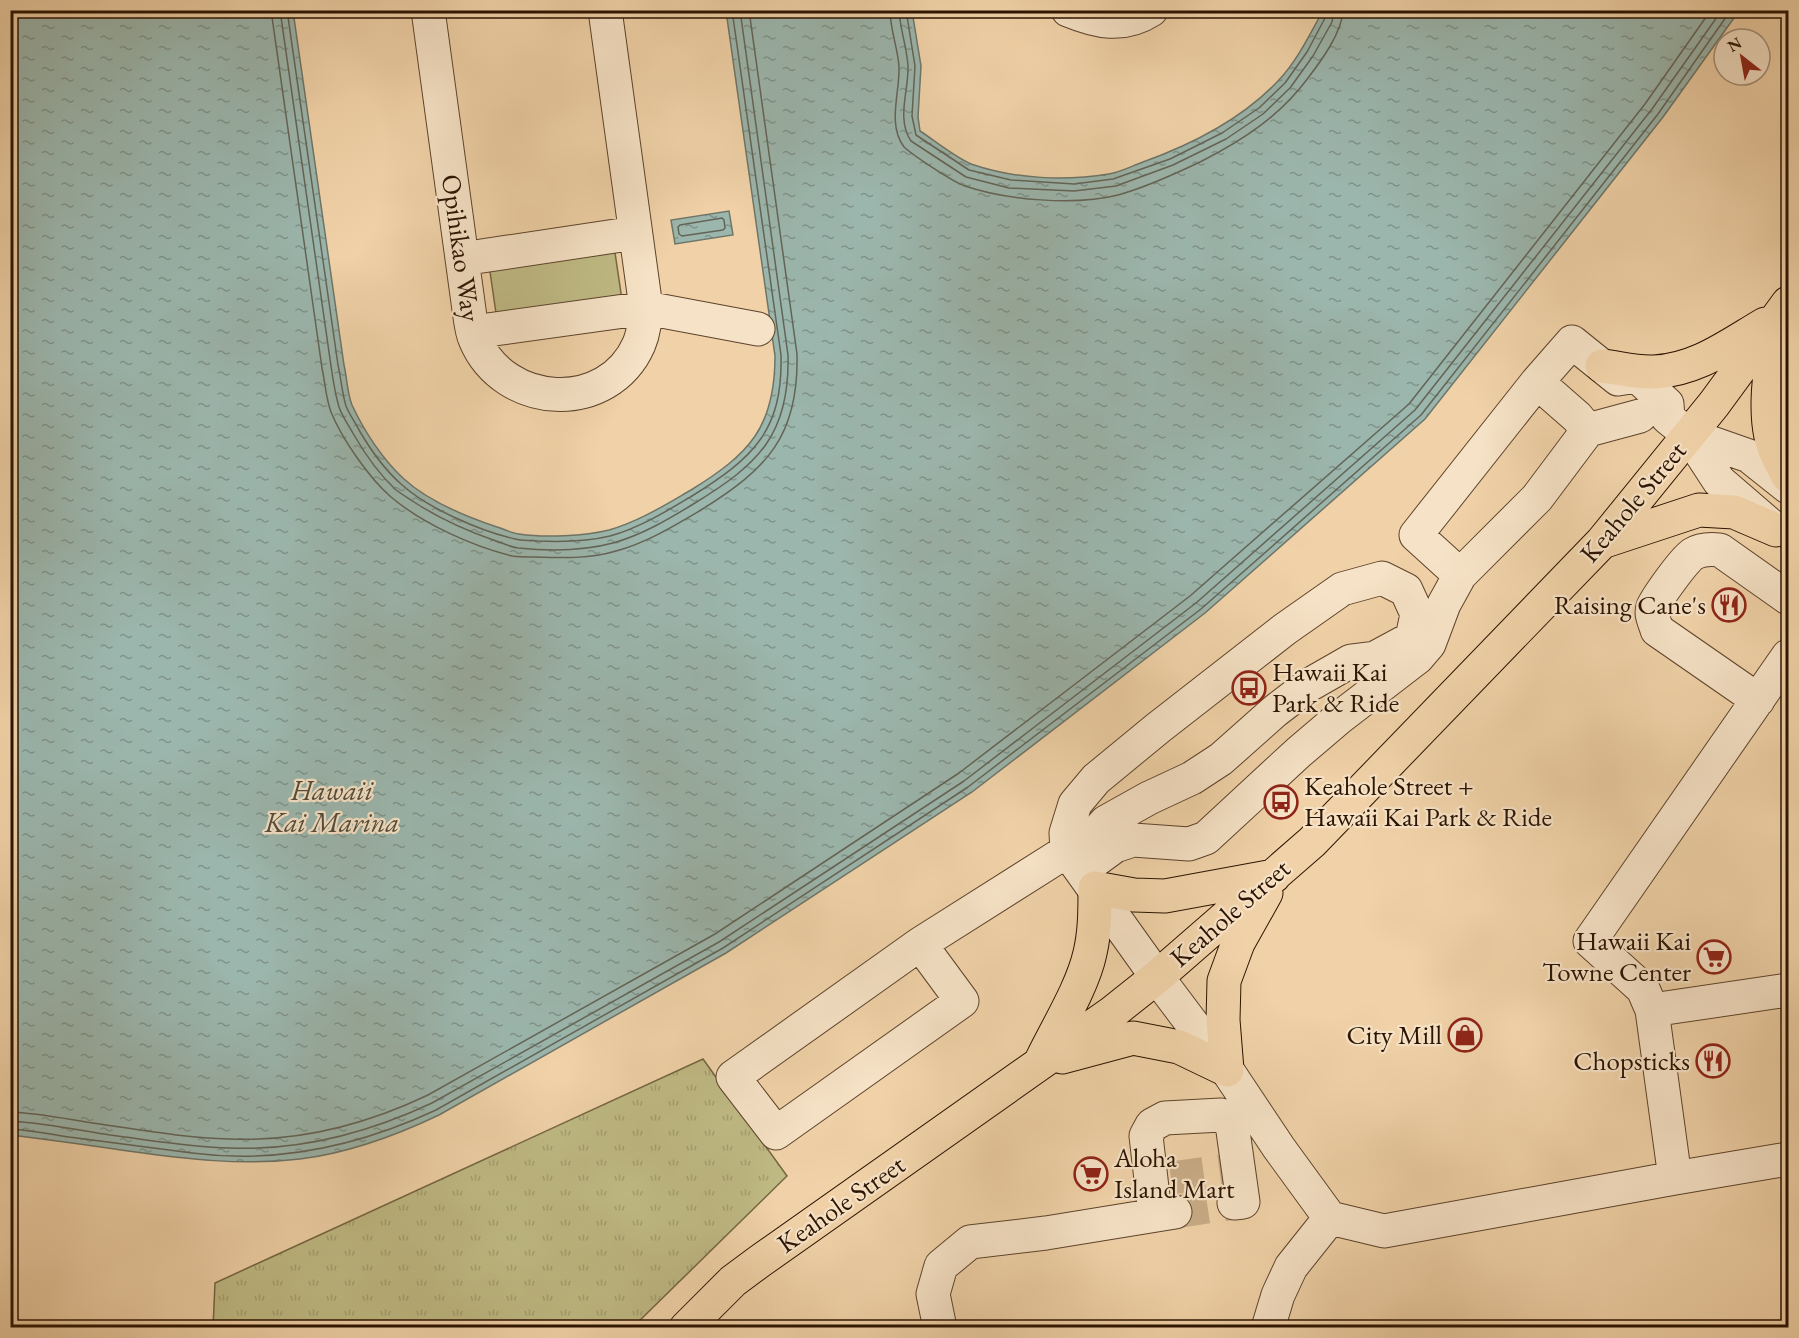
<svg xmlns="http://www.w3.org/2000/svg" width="1799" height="1338" font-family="'EB Garamond',serif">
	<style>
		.park { fill: url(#park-tufts); stroke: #756642; stroke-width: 1.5 }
		.garden { fill: #bfba84; stroke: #756642; stroke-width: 1.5 }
		.water { fill: url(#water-ripples); stroke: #6e7568; stroke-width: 1.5 }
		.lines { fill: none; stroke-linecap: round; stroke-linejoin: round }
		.shore { stroke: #636457; stroke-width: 1.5 }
		.minor-tunnel { stroke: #c9ac87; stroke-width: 33; stroke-dasharray: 33 16; stroke-linecap: butt }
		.minor-casing { stroke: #5c432b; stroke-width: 35 }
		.major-casing { stroke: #2b1301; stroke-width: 35 }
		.minor { stroke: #f6e2c6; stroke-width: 33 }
		.major { stroke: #f1d2a8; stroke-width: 33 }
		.labels { text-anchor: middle; stroke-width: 4.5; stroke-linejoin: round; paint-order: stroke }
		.street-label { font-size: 27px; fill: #2b1301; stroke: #f6e2c6 }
		.poi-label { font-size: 27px; fill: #2b1301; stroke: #f6e2c6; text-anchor: end }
		.water-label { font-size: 28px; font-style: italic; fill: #524c3d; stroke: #f6e2c6 }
	</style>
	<defs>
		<pattern id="park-tufts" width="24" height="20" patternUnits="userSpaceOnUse" patternTransform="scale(1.5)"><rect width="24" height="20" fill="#bfba84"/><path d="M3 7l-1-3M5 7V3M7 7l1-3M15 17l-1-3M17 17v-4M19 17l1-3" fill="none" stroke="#a49f70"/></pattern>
		<pattern id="water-ripples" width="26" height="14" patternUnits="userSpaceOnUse" patternTransform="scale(1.5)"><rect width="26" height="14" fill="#9bb6ad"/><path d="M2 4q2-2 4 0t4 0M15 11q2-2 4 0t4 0" fill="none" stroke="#7f938a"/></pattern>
	</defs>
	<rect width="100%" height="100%" fill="#f1d2a8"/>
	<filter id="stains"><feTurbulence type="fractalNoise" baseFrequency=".00333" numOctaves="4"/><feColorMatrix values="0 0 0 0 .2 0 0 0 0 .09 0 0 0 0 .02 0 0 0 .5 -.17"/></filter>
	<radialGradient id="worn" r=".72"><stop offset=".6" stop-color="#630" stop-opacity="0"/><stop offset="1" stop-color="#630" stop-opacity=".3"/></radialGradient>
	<path class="park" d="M703 1059 787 1176 633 1327 213 1328 215 1283Z"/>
	<path class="garden" d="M614 246 622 300 497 320 489 265Z"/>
	<path class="water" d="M11 11H293L344 365C347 377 347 393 352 405 364 431 383 460 404 479 428 501 467 517 497 527 504 529 511 533 519 534 544 538 585 536 609 530 638 522 665 505 691 490 749 454 775 428 775 356L726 11H912L921 66 918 117 920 131C934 140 960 161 974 165 1016 179 1065 181 1109 174 1121 172 1132 166 1143 162 1193 144 1242 119 1278 81 1296 62 1308 38 1320 16L1321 11H1739L1663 117 1425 419 1205 613 972 792 726 953 439 1115C395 1136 349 1153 300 1159 242 1166 186 1159 128 1151 89 1145 50 1140 11 1135Z
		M729 211 733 235 675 244 671 220Z"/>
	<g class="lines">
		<path class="shore" d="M271 10 322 368C325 382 326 399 331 412 342 439 369 478 391 497 423 524 472 546 512 556 519 557 528 557 535 557 562 558 590 559 616 551 646 543 674 526 701 510 767 469 799 436 797 354L749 10
			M280 10 331 366C333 380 335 394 339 407 342 416 349 426 354 435 365 454 379 474 395 489 401 494 408 498 414 502 440 519 467 531 496 541 503 543 510 547 518 548 548 551 583 551 613 543 642 535 669 519 695 503 759 464 790 434 788 355L740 10
			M287 10 338 365C341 378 342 393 346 406 349 414 355 422 359 430 370 449 384 469 401 484 427 508 480 531 515 539 522 541 530 540 538 541 562 542 586 542 610 536 639 528 667 511 692 496 753 458 783 431 781 355L732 10
			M890 10C890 30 898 48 899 67 900 93 887 124 904 147 914 156 953 182 965 186 1006 200 1075 206 1118 195 1147 187 1175 174 1202 161 1243 140 1280 116 1308 78 1321 61 1342 33 1343 10
			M899 10C900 29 907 48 908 66 909 90 896 119 911 141L966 177 1009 188 1074 191 1116 186 1173 165 1226 139 1263 114 1290 88 1313 56 1332 22 1334 10
			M906 10 915 66 912 116 916 135 969 170 1011 180 1074 184 1113 179 1170 159 1222 133 1259 108 1285 83 1307 52 1325 18 1326 10
			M722 218 724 220 725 228 723 230 682 236 679 234 678 227 680 225Z
			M10 1112C42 1113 75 1121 106 1125 147 1131 188 1138 229 1139 299 1142 365 1125 428 1095L715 934 959 773 1190 596 1409 404 1645 104 1711 10
			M10 1121C44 1123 78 1130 110 1135 150 1140 189 1147 229 1148 300 1151 368 1133 432 1103L719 942 964 781 1196 603 1415 410 1652 109 1722 10
			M10 1129C30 1130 50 1134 69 1137 110 1142 151 1148 192 1153 277 1164 359 1146 436 1110L723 948 968 787 1201 609 1421 415 1658 114 1731 10"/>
		<path class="minor-tunnel" d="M1171 1178 1230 1170
			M1175 1212 1234 1203"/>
		<defs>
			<path id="minor" d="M428 10 470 317C471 324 472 332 475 339 504 409 608 415 639 344 644 332 645 320 646 308L605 10
				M1068 10C1097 22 1123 28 1151 10
				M462 259 635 233
				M473 332 646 308 758 329
				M1537 382 1577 417 1588 430
				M1689 435 1749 456 1788 487
				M1460 575 1416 535 1537 382 1572 342 1618 379 1637 376 1667 404 1668 418 1689 435 1719 481 1770 525
				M1758 700 1657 630C1655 622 1650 615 1653 607 1656 599 1686 557 1693 554 1701 549 1712 549 1720 550L1788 598
				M1082 870 1115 846 1133 840 1189 844 1206 838 1299 752 1339 718 1417 658 1429 644 1444 604 1460 575 1537 498 1588 430 1640 416
				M920 944 962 1001 776 1133 733 1077 920 944 1067 851 1092 837 1106 822 1149 798 1192 778 1221 759 1275 711 1309 685 1351 661 1375 658 1412 638 1417 614 1406 590 1382 578 1342 589 1285 629 1158 728 1096 779 1075 804 1066 833 1067 851 1157 977 1227 1070 1279 1148 1330 1218 1384 1231 1675 1178 1788 1159
				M1652 1010 1788 990
				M1675 1178 1652 1010 1643 989 1590 941 1788 656
				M1155 1214 1146 1136 1152 1125 1165 1118 1221 1115 1232 1124 1243 1202 1234 1203
				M940 1328 933 1294 941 1266 970 1242 1046 1233 1175 1212
				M1268 1328 1278 1295 1291 1267 1330 1218"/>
			<path id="major" d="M1777 320C1773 358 1763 399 1771 437 1774 451 1781 463 1788 476
				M1602 366C1619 368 1637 373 1654 372 1697 370 1729 345 1765 324
				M1602 542 1699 510 1734 512 1776 530
				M1062 1057 1133 1038 1179 1047 1227 1070
				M1042 1059C1057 1028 1083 986 1090 953 1095 932 1095 910 1095 888L1134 895 1165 896 1274 876
				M1227 1070 1223 1020 1224 981 1238 943 1266 893
				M686 1328 733 1281 760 1261 1113 1012 1157 977 1312 842 1602 542 1714 404 1788 303"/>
		</defs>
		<use href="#minor" class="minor-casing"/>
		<use href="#major" class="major-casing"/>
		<use href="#minor" class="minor"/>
		<use href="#major" class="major"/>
	</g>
	<defs>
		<symbol id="restaurant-ring" viewBox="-11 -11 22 22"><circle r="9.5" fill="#f6e2c6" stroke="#8f2418" stroke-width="1.5"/><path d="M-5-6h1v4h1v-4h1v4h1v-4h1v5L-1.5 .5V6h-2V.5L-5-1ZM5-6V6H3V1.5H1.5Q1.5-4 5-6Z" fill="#8f2418"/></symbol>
		<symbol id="bus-ring" viewBox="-11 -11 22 22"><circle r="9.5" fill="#f6e2c6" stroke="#8f2418" stroke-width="1.5"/><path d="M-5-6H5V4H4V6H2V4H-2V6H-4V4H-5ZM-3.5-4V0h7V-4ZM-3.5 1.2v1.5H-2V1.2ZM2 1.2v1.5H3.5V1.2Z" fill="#8f2418"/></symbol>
		<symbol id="supermarket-ring" viewBox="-11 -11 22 22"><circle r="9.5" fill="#f6e2c6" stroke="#8f2418" stroke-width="1.5"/><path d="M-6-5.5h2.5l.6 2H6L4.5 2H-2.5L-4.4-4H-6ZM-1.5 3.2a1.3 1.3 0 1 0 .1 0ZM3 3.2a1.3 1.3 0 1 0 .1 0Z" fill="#8f2418"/></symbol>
		<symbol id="shop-ring" viewBox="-11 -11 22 22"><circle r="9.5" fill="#f6e2c6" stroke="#8f2418" stroke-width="1.5"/><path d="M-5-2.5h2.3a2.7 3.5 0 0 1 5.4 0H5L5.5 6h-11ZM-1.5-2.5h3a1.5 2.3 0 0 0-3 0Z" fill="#8f2418"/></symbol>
	</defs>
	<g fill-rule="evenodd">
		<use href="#restaurant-ring" x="1710" y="586" width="38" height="38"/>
		<use href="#bus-ring" x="1230" y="669" width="38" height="38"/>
		<use href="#bus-ring" x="1262" y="783" width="38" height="38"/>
		<use href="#supermarket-ring" x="1695" y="938" width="38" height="38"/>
		<use href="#shop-ring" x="1446" y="1016" width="38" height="38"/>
		<use href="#restaurant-ring" x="1694" y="1042" width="38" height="38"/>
		<use href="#supermarket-ring" x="1072" y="1155" width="38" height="38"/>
	</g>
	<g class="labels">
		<g class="street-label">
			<text transform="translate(461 248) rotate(82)" y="9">Opihikao Way</text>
			<text transform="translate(1633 502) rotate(-50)" y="9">Keahole Street</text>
			<text transform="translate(1230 913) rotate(-41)" y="9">Keahole Street</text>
			<text transform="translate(841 1204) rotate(-35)" y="9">Keahole Street</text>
		</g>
		<g class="poi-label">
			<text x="1706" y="614">Raising Cane's</text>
			<text x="1272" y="681" text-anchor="start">Hawaii Kai<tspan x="1272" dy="31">Park &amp; Ride</tspan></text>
			<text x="1304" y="795" text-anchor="start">Keahole Street +<tspan x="1304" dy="31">Hawaii Kai Park &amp; Ride</tspan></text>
			<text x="1691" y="950">Hawaii Kai<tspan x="1691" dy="31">Towne Center</tspan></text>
			<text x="1442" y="1044">City Mill</text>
			<text x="1690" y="1070">Chopsticks</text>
			<text x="1114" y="1167" text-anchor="start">Aloha<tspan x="1114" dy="31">Island Mart</tspan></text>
		</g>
		<g class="water-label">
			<text x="332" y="800">Hawaii<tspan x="332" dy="32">Kai Marina</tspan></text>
		</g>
	</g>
	<rect width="1799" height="1338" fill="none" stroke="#f1d2a8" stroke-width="36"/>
	<rect x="12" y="12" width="1775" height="1314" fill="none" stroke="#2b1301" stroke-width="3"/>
	<rect x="18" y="18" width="1763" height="1302" fill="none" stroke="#2b1301" stroke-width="1.5"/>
	<g transform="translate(1742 57) rotate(329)"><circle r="28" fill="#f6e2c6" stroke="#a58f77" stroke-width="1.5"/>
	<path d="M0-4.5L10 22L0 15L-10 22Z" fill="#8f2418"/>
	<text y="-9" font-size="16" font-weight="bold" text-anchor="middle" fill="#2b1301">N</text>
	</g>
	<rect width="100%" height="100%" filter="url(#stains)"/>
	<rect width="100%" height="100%" fill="url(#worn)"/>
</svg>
